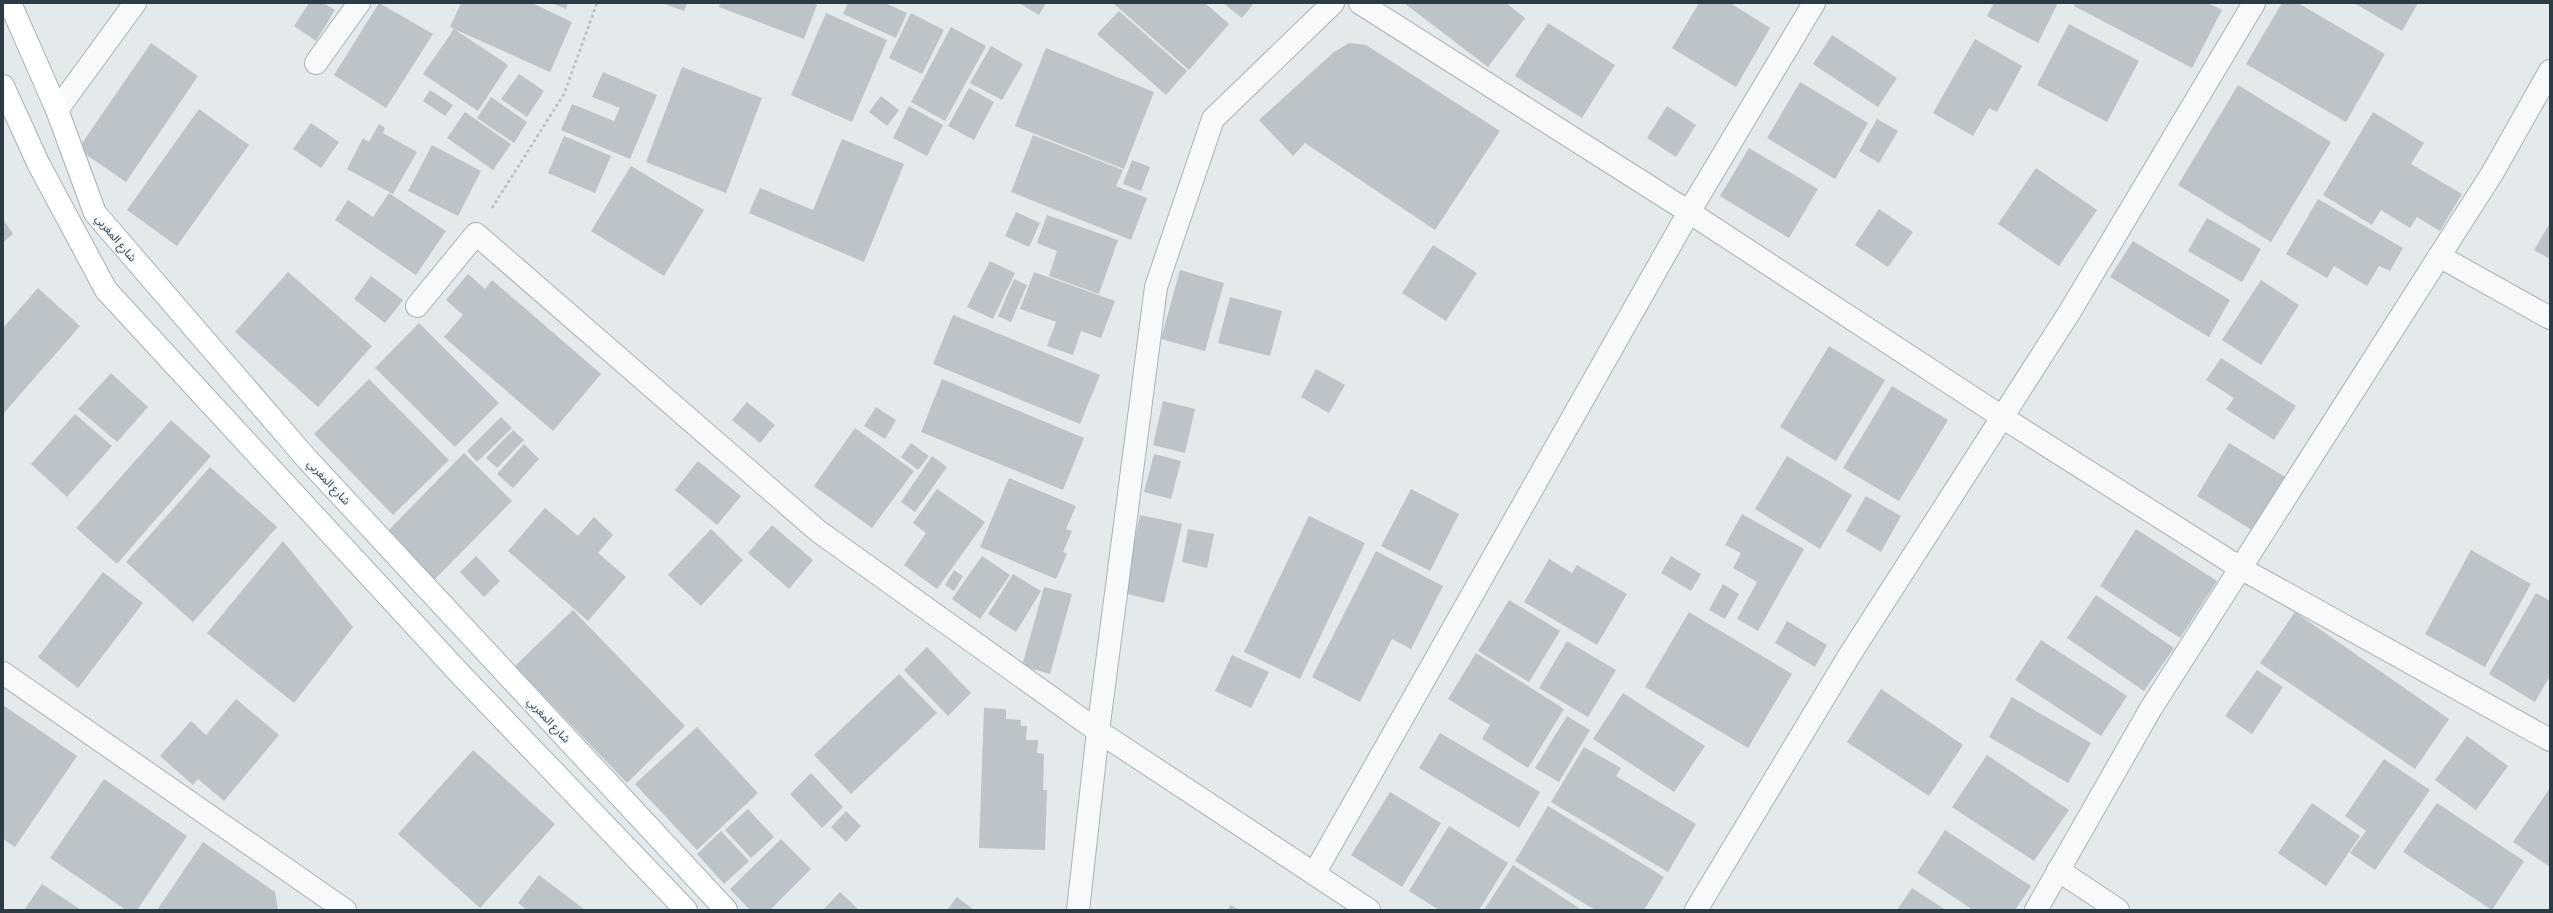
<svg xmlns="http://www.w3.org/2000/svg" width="2553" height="913" font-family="'Nunito Sans','Noto Sans Arabic',sans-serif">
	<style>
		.building { fill: #bcc3c9 }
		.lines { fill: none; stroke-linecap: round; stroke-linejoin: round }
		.street-casing { stroke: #a9b1b6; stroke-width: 24 }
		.secondary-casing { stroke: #a9b1b6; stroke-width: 24 }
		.path { stroke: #b6bcc0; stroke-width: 2.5; stroke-dasharray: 3 3; stroke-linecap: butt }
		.street { stroke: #f7f9fa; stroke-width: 22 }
		.secondary { stroke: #fff; stroke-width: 22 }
		.labels { text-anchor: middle; stroke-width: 4; stroke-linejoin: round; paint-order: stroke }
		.street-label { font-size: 11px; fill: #2c3a44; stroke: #f4f7f9 }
	</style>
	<rect width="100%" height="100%" fill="#e4e9ec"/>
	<path class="building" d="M309 3H323L335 10 316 41 294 26Z
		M379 3 433 34 386 108 334 75Z
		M461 3H532L572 22 550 72 454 29 508 65 478 111 423 74 454 29 450 27Z
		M552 3H568L566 9Z
		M662 3H687L684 11Z
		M720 3H812L817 5 804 39 719 7Z
		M848 3H885L907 13 896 38 843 14Z
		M1019 3H1046L1039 15Z
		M1113 3H1205L1229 24 1189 70Z
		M1223 3H1254L1242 18Z
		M1404 3H1506L1525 18 1488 67Z
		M1699 3H1730L1770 28 1736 87 1672 48Z
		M1994 3H2058L2038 43 1987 16Z
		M2075 3H2208L2222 10 2192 68 2074 6Z
		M2282 3H2298L2385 54 2346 122 2246 64Z
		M2354 3H2418L2402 31Z
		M1119 11 1187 71 1166 95 1097 34Z
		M826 13 887 40 852 122 791 95Z
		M911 13 944 30 922 74 889 58Z
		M1548 23 1615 65 1582 118 1515 76Z
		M2069 24 2139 61 2107 122 2037 85Z
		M951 27 986 46 945 121 911 102Z
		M1832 35 1897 78 1878 107 1813 64Z
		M1975 39 2022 66 1997 112 1989 108 1973 136 1933 113Z
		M151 43 198 76 126 182 78 149Z
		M1349 43 1366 45 1500 131 1435 230 1305 143 1293 156 1259 120 1334 52Z
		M991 46 1023 64 1002 100 970 83Z
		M1046 48 1154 92 1124 169 1015 126Z
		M682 67 762 98 726 193 646 162Z
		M603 72 657 95 630 159 561 130 572 104 614 121 620 108 592 97Z
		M519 74 544 91 527 117 501 99Z
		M1800 82 1868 123 1835 179 1767 138Z
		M2238 85 2331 142 2271 242 2178 185Z
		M969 88 994 102 974 140 948 126Z
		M430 90 453 105 445 116 423 101Z
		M881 96 899 110 887 126 869 112Z
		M491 97 527 122 514 143 477 118Z
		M909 106 943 125 927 156 893 138Z
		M1667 106 1696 125 1676 157 1647 138Z
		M199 109 249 145 177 246 127 210Z
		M465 112 511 144 493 170 447 138Z
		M2373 112 2424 143 2411 164 2462 194 2440 231 2417 217 2410 228 2381 210 2372 225 2323 195Z
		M1877 119 1898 131 1879 163 1859 151Z
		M311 123 339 142 321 168 293 149Z
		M379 124 385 128 383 133 417 152 393 194 347 169 363 138 369 142Z
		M1033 135 1123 170 1116 186 1147 198 1131 240 1011 192Z
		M564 136 611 156 595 193 548 173Z
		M842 139 904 164 864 262 749 213 760 188 813 210Z
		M432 145 481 171 458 216 408 191Z
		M1749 148 1818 189 1789 238 1720 196Z
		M1132 160 1150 167 1141 191 1123 184Z
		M631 166 704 210 664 276 591 231Z
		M2036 168 2097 210 2059 266 1998 224Z
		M389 193 446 231 416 275 335 220 348 200 373 217Z
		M2318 199 2403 248 2390 271 2379 266 2367 286 2334 266 2327 278 2286 254Z
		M1879 209 1913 232 1888 267 1855 245Z
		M1016 212 1040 223 1029 247 1005 236Z
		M1047 215 1118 240 1099 294 1049 276 1057 251 1037 243Z
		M2207 218 2261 249 2242 282 2188 251Z
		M3 219 13 234 3 242Z
		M2550 223V259L2534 250Z
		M2133 241 2230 300 2209 337 2110 277Z
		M1433 245 1477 273 1446 321 1402 293Z
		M990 261 1015 273 993 319 967 307Z
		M1180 270 1224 283 1205 351 1161 339Z
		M288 272 372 346 318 407 235 332Z
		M1034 272 1115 301 1101 338 1081 331 1073 355 1047 346 1056 322 1020 309Z
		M468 274 485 289 492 280 601 374 553 431 444 337 463 315 446 300Z
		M371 276 403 300 385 323 354 299Z
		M1014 279 1027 285 1011 322 998 316Z
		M2261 280 2299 305 2261 365 2222 340Z
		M38 288 80 326 3 414V328Z
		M1230 297 1282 311 1270 356 1218 343Z
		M953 315 1100 375 1080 424 933 364Z
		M419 323 499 403 455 447 375 368Z
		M1829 346 1885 380 1836 461 1780 427Z
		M2221 358 2296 406 2274 440 2226 409 2234 398 2206 380Z
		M1316 369 1345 385 1329 413 1301 397Z
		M111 373 148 407 117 442 78 409Z
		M369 379 449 460 393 515 314 434Z
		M942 379 1084 438 1063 490 921 432Z
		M1892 386 1948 420 1899 501 1843 468Z
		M1163 401 1195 409 1185 453 1153 445Z
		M747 402 775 425 760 443 732 420Z
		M876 407 896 420 885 439 864 426Z
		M75 414 112 446 67 497 31 464Z
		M501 417 512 428 477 462 467 451Z
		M171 420 211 456 117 564 76 528Z
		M855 428 914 471 872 528 814 486Z
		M513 430 524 440 497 468 486 458Z
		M911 443 929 456 918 470 901 457Z
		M2229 443 2287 478 2255 532 2197 496Z
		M524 444 539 459 513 488 497 474Z
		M464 453 512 501 433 581 385 534Z
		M1154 454 1181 461 1171 499 1144 492Z
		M932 456 947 467 915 512 901 502Z
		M1787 456 1852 495 1820 549 1755 509Z
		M698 461 741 496 717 525 675 490Z
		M210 467 277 527 193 622 126 562Z
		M1009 478 1076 506 1066 529 1072 531 1063 552 1067 554 1056 579 980 547Z
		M937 489 985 522 937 589 904 565 926 533 913 523Z
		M1411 489 1459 514 1430 571 1381 546Z
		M1866 496 1901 516 1881 552 1846 531Z
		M545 508 578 536 594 517 613 535 598 553 626 577 588 621 508 551Z
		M1742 514 1804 549 1758 631 1737 619 1757 582 1733 568 1741 553 1725 545Z
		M1140 515 1182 524 1164 603 1123 593Z
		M1309 516 1365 543 1300 679 1244 652Z
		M772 525 813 560 789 589 748 553Z
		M711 529 743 560 701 606 668 575Z
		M1188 529 1214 534 1207 568 1182 562Z
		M2136 529 2217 581 2180 638 2100 586Z
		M283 541 353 627 294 703 207 633Z
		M2471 550 2531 584 2485 667 2425 634Z
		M1376 551 1443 586 1411 649 1392 639 1360 702 1312 677Z
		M476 556 500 581 484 597 460 572Z
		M982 556 1010 575 980 619 952 599Z
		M1671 556 1701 574 1691 591 1661 573Z
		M1549 559 1572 573 1577 565 1627 594 1597 645 1524 602Z
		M954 570 963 576 954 591 945 585Z
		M103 572 143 603 78 688 38 657Z
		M1013 574 1041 591 1016 632 988 614Z
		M1723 584 1739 594 1725 619 1709 610Z
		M1044 587 1072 594 1050 674 1022 666Z
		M2536 593 2550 601V676L2535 702 2489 674Z
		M2096 595 2174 648 2144 691 2067 638Z
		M1509 600 1560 631 1529 682 1478 651Z
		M573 610 685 726 627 783 515 666Z
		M1689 612 1792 674 1748 748 1645 687Z
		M2295 612 2449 719 2415 769 2260 663Z
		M1787 621 1827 645 1815 667 1775 643Z
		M2041 640 2127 696 2101 736 2015 680Z
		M1567 641 1616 670 1588 717 1539 688Z
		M927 647 971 693 948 716 904 670Z
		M1476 653 1564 709 1528 768 1482 739 1490 725 1448 699Z
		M1232 655 1269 672 1251 708 1215 691Z
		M2257 670 2283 687 2252 734 2225 716Z
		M899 674 937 713 851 794 814 755Z
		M1881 689 1963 745 1929 796 1847 742Z
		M1623 693 1705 746 1674 792 1593 739Z
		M2012 697 2091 743 2068 783 1989 737Z
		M236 699 279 735 224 801 198 779 193 785 160 756 191 721 206 735Z
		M3 705 77 756 15 847 3 839Z
		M984 708 1006 709V719L1021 720V726H1027L1026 740H1038L1037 753 1044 754 1043 790H1047L1045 850 979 848Z
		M1567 716 1590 730 1559 782 1535 768Z
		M697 727 758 793 697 850 635 784Z
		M1440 733 1540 792 1519 828 1419 768Z
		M2467 736 2508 766 2476 810 2435 780Z
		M1584 747 1621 768 1616 776 1696 824 1668 872 1551 802Z
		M473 750 555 824 480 908 398 834Z
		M1987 755 2069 810 2034 861 1952 807Z
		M2384 759 2430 790 2375 870 2350 853 2366 831 2345 816Z
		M811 773 843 807 822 828 790 794Z
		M104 779 187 836 137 910H126L50 858Z
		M2550 788V867L2513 842Z
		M1390 792 1441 823 1402 887 1351 855Z
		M2312 803 2360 836 2326 886 2278 853Z
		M2437 803 2524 861 2492 910 2403 852Z
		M1548 806 1664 877 1644 910H1595L1515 861Z
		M748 809 774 837 751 858 725 830Z
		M846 811 861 826 846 842 831 827Z
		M1449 826 1508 863 1479 910H1439L1409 891Z
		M1945 830 2031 886 2015 910H1973L1917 873Z
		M721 831 749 861 724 884 697 854Z
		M781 839 811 869 770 910H750L730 889Z
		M203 842 275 892 278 910H157Z
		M1513 865 1582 910H1484Z
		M539 875 585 910H527L518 903Z
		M42 884 81 910H24Z
		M1912 888 1946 910H1897Z
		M840 892 859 910H823Z
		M957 897 974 910H947Z
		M1230 905 1240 910H1228Z"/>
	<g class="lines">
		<defs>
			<path id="street" d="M1360 3 1689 212 2002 417 2242 569 2550 740
				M316 63 359 3
				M57 110 135 3
				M2439 256 2550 318
				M417 306 476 234 818 531 1098 731 1369 910
				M3 673 345 910
				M2058 870 2118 910
				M1314 874 1689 212 1814 3
				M1078 910 1098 731 1156 287 1213 119 1333 3
				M1696 910 1849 656 2069 313 2254 3
				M2036 910 2150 710 2493 172 2550 71"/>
			<path id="secondary" d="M10 3 57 110 95 213 307 459 726 910
				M3 86 38 163 106 290 461 675 686 910"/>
		</defs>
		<use href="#street" class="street-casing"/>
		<use href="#secondary" class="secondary-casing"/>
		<path class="path" d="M492 208 564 94 597 3"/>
		<use href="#street" class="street"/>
		<use href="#secondary" class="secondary"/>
	</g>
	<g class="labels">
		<g class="street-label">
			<text transform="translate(116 238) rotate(50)" y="4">شارع المغربي</text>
			<text transform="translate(329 482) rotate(47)" y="4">شارع المغربي</text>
			<text transform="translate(549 720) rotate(47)" y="4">شارع المغربي</text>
		</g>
	</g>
	<rect width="2553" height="913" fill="none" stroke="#2c3a44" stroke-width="8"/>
</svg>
